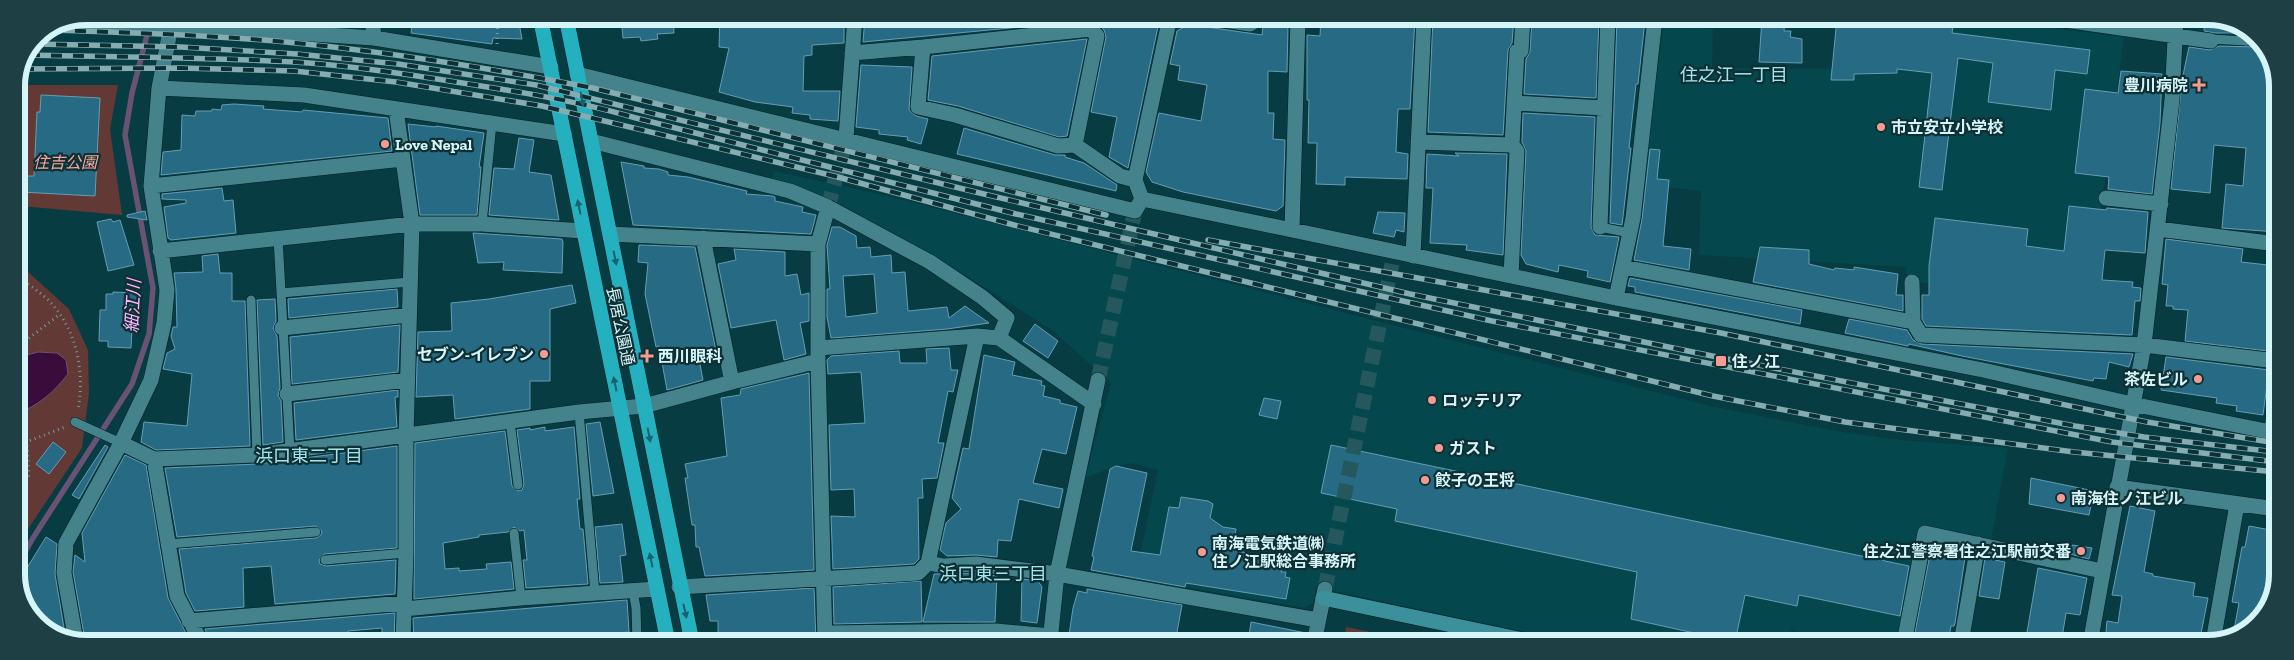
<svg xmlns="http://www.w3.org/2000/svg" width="2294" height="660" font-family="'Zilla Slab','Noto Sans JP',serif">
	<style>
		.built { fill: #04484e }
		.green { fill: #633935 }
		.water { fill: #3a0c3b; stroke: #695274 }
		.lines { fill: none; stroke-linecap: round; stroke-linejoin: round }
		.stream { stroke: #695274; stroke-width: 5.5 }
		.building { fill: #276a83; stroke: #679db3; fill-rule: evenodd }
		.street-tunnel { stroke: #25585d; stroke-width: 15; stroke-dasharray: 15 8; stroke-linecap: butt }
		.lane-casing { stroke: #002125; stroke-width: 10 }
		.street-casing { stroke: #002125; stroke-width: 16 }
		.secondary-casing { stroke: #002125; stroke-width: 16 }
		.highway-casing { stroke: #002125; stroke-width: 16 }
		.path { stroke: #729ca1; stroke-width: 3; stroke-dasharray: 1 4; stroke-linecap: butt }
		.lane { stroke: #44838b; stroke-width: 9 }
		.street { stroke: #44838b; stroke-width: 15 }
		.secondary { stroke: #3b909b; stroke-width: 15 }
		.highway { stroke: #25b0c0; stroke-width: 15 }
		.rail-casing { stroke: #84acb1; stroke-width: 5.5 }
		.rail { stroke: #0e3034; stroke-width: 4; stroke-dasharray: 11; stroke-linecap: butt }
		.path-bridge { stroke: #729ca1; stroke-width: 3; stroke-dasharray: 1 4; stroke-linecap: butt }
		.oneway { fill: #17636c }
		.poi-dot { fill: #f59c92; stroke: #0e3034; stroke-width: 2 }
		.labels { text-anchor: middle; stroke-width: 4.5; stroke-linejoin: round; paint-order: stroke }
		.poi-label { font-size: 16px; font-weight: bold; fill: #d6f5f9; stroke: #0e3034; text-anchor: start }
		.park-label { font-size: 16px; font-style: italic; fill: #faa69c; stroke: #0e3034 }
		.street-label { font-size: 16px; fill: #d6f5f9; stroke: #0e3034 }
		.neighbourhood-label { font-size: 18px; fill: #a4e5ed; stroke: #0e3034 }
		.water-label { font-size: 18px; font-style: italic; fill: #fdb3fd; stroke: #0e3034 }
		.rim { fill: none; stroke: #d6f5f9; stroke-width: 6 }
	</style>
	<rect width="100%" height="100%" fill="#063c42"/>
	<path class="built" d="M1920 18H1970L2124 37 2089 300 1907 281 1906 267 1699 255 1701 191 1642 184 1663 29 1672 27 1713 29 1712 68 1914 69Z
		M774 171 887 196 1710 406 1842 432 1900 440 2008 448 1991 540 1921 527 1897 643H1858L1791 630 1788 643H1578L1316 587 1313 603 1305 608 1135 578 1158 470 1131 463 1111 468 1085 478 1111 383 1052 330 965 275 838 203 772 180Z"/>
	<path class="green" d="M27 85H118L110 129 122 215 20 206 16 232V131H22Z
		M16 261 69 309 88 350 89 393 82 448 16 547Z
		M1346 627 1424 643H1344Z"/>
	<path class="water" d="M38 352 57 353 66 360 68 374C54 392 38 406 16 414V358Z"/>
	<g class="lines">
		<path class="stream" d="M16 568 33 538 132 384 149 334 153 288 125 135 132 93 152 16"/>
	</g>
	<path class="building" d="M413 17H518L522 39 493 38 492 44 411 33Z
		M621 17H673L674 33 657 34 658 39 641 41 640 37 623 38Z
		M720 17H844V43L812 45V55L804 56 803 91H840L838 121 810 119V115L792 113 793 107 755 102 719 92 729 48 719 47Z
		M865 17H1160L1128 168 1109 157 1117 117 1091 112 1106 37 1104 30 1095 20 863 42Z
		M1321 18H1415L1410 109H1398L1396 152 1408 154 1407 179 1345 177V185L1316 184 1317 143H1308L1309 100H1307V35L1320 36Z
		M1433 18H1514L1512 43 1508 50 1503 135 1428 132Z
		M1532 18H1599L1596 98 1524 94 1526 59 1530 52Z
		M1617 18H1639L1645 20 1638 84H1636L1629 148H1631L1622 225 1610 223Z
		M1762 18H1785L1784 31H1791L1790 37 1802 39V63L1759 62Z
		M1837 18H1937L1954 20 1952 33 2090 50 2087 74 2055 70 2051 110 1988 102 1993 63 1958 58 1942 190 1919 187 1932 73 1897 69V73L1854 74V80H1831Z
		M2205 19H2226L2239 27 2238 33H2215L2204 31Z
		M1266 24 1288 25 1287 72 1268 71V113H1274L1273 139 1285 140 1283 206 1276 211 1183 192 1152 182 1146 172 1159 113 1201 121 1207 85 1178 80 1180 66 1170 64 1177 31 1186 26H1200L1262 35 1263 27Z
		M1087 39 1067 136 1059 137 958 106 928 100 932 56Z
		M2263 45 2278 81 2277 129 2273 164 2277 165V232L2222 228 2226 184 2243 186 2246 148 2214 145 2210 193 2171 189 2182 80 2189 47 2210 50 2219 46 2257 47Z
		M861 65 912 67 909 110 916 116 928 119 921 144 907 140 908 137 879 134V130L856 127Z
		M2121 71 2162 74 2160 123 2152 194 2108 189 2109 177 2075 173 2085 89 2118 93Z
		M41 95 100 98 95 196 21 192 22 176H34L37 112H40Z
		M234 104 264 106 263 109 302 112 303 110 388 118 392 151 161 175 163 152 181 150 182 115 195 116 196 111H212V109L221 110 222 105Z
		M1523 113 1595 117 1591 227 1595 235 1619 237 1610 282 1587 277 1588 271 1559 265 1558 272 1526 264 1521 255 1526 151 1522 142Z
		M408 124 436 127V126L484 133 479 167H481L477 215H420Z
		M964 128 1055 155H1065V157L1084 163 1117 185 1116 191 957 154Z
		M519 138 534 140 529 172 551 175 559 220 489 215 494 168 514 169Z
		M1650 149 1660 150 1657 179 1669 180 1663 246 1691 249 1689 270 1634 260 1642 219Z
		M1455 153 1507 154 1503 255 1466 250 1467 245 1430 243 1433 188H1426L1427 154 1459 156Z
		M621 162 644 166V168L659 169 668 172V175L688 177 747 191 746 194 773 196 775 197V201L803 207 802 212 816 215 811 234 633 225Z
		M222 188 224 201 233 200 236 233 171 240 168 238 164 207 186 203V200L162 199V194Z
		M2069 206 2106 210 2107 208 2148 212 2145 253 2105 250 2102 280 2133 282 2132 287 2141 288 2140 301H2135L2132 335 1926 326 1922 319V295H1929V266L1935 218 2028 229 2026 246 2064 251Z
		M145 211 147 220 127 217V215Z
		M1378 212 1405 213 1404 232 1396 230 1394 237 1373 233Z
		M111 219 113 222 120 220 134 265 108 271 97 222Z
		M832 227H840L856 236 857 248 870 247 871 257 891 255 892 273 905 272 908 311 947 307 949 318 965 306 989 323 947 329 831 338 827 317V289H830L827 245ZM874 274 877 313 846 317 843 276Z
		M473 233 562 239 563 242 562 273 503 270 504 262 478 263Z
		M2166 239 2243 249 2241 262 2277 266 2275 317 2268 351 2185 341 2188 310 2173 309V306H2166L2168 285 2162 284Z
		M639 245 695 247 716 351 698 354 703 380 667 390 659 346 656 347 645 294 648 263 638 262Z
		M1760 247 1809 250V264L1834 270 1835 268 1854 270V267L1898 274 1896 295H1903V311L1753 282Z
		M734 249 785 252V276L797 274 801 295 809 293V321L800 323 806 354 784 360 776 320 731 328 718 264 736 260Z
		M218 254 220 273H232V301H245L250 446 156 450 141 442 144 422 187 426 192 374 163 369 167 353 175 349 171 336 173 327H177L176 289 174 273 203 272 202 256Z
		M1630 278 1802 310 1800 324 1635 292V287L1628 286Z
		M572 285 576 303 550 309V381H530V409L455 419 453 395 416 397 418 332 452 331 451 303 489 299Z
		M397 289 398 307 289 318 288 299Z
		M113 292 137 293 136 309H133L131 348 108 347V341H99L100 310H106V294H113Z
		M275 299 276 321 273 328 277 336 280 388 278 395 281 401 283 442 263 445 257 300Z
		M1849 319 1907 330 1913 340 1921 344 2133 354 2129 367 2109 362 2106 379 2094 378 2093 381 1962 356 1909 344 1908 346 1845 333Z
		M1035 324 1058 341 1048 358 1023 341Z
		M400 325 398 372 292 384 290 337Z
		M949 348 951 370H958L953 392 948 391 938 443H944L937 478 922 479 923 498H918L919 559 914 564 833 569 831 516 855 517 854 489 831 490 829 425 865 423 861 372 828 374 827 360 831 356 899 351 900 363H927L926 349Z
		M984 355 1015 362 1012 375 1042 381 1041 385 1045 386 1043 396 1060 400V403L1077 407 1066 454 1042 449 1033 483 1063 489 1059 508 1019 499 1011 541 998 540 997 557 976 555 947 556 940 550 946 523 961 509 952 498 963 448 969 449Z
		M2166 357 2269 370 2263 415 2236 411 2237 406 2216 403 2217 398 2161 390Z
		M809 373 814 570 705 576 699 547H696L695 525H692L685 478H688L685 464 727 456 721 398 740 395 741 389Z
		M398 390V397H395L397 427 296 440 294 403Z
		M1264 398 1281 401 1277 419 1259 415Z
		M600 422 614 493 593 496 586 424Z
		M545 427V431L574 427 580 499H577L580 529H583L588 584 526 588 523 560H527L524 530 520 531 514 527 508 532 479 535V537L443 543 445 569 459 568V571L487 569 486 564 511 562 514 589 414 599 415 443 505 431 512 486 518 491 522 490 524 484 517 430 530 428V430Z
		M53 442 66 452 49 474 36 464Z
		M105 445 108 447 79 499 72 495Z
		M1331 445 1909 566 1900 616 1799 595 1797 606 1745 595 1735 642 1631 619 1637 572 1395 521 1397 509 1321 493Z
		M397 446V548L324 554 319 560 320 564 326 566 396 560 395 594 275 604 271 566 243 568 244 607 195 611 186 593 179 549 316 538 321 535 322 531 316 526 177 537 165 468 258 464Z
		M125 455 146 465 168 598 188 637 157 642 85 640 73 572 75 555 85 562 82 533Z
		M1116 466 1147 473 1131 551 1160 555 1169 507 1179 508 1181 497 1208 501 1213 504 1210 518 1223 527 1236 529 1232 550 1283 560 1281 572H1286L1285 577 1290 578 1286 599 1186 583 1185 587 1091 570 1094 557 1092 556 1110 469Z
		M2031 478 2094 491 2089 515 2029 504Z
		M2130 506 2155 511 2144 572 2153 574V576L2195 583 2193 596 2208 598 2199 644H2119L2105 642 2107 621 2118 623 2122 596 2112 595Z
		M622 524 626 555 620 556 623 582 600 583 595 527Z
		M2249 526 2276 531 2275 592 2251 629 2233 635 2239 603 2232 602 2242 547H2245Z
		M46 537 57 544 55 574 66 640 33 620 22 592V576Z
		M1932 544 1966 551 1955 623 1954 626H1951L1948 643H1913Z
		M2072 545 2092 548 2089 559 2070 554Z
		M1985 558 2005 562 1999 599 1979 596Z
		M2038 568 2087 578 2080 615 2066 613 2061 644H2025Z
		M976 573 997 576 995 622H923L934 574Z
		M1022 579 1038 581 1042 587 1037 623 1021 621Z
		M921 581 922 622 834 624 833 587Z
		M814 588 816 642H718V621H710L706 595Z
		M1087 589 1182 605 1175 643H1076L1077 636 1069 635 1073 608 1078 591 1087 593Z
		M627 600 629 632 603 634V642H414L413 618Z
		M395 613 394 640 382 641V628L348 631 349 642H210L205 629Z
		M1251 622 1306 633 1305 643H1248Z
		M994 640V642H915L916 641Z"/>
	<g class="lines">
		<path class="street-tunnel" d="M828 207 846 138
			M1098 380 1135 211
			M1325 589 1392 264"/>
		<defs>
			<path id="lane" d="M292 33 293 16
				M2211 41V39L2246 41V38
				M482 224 492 123
				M1600 227 1630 233
				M278 238 290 451
				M281 293 410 282
				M251 300 257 455
				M579 412 595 593
				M510 421 518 485
				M75 422 121 443
				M514 533 521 598
				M168 544 316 532
				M325 560 406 553
				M633 591 636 608 637 642"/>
			<path id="street" d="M372 17 374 38
				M1205 17 1250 24 1259 18
				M1298 18 1292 230 1616 298 1983 370 2132 404 2276 433
				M2051 18 2211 41
				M72 22 170 25 374 38 551 67
				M2246 38H2257
				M852 53 923 47
				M577 74 1135 211 1142 199 1135 180 1170 17
				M159 88 304 95 564 134
				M1514 103 1604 108
				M396 109 412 224 406 435V553L403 642
				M846 138 855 17
				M591 141 790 191 828 207 930 262 982 297 1007 318 999 338
				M1418 142 1512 145
				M1075 145 1097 36 1091 29 923 47 918 107 955 115 1058 146 1075 145 1120 176 1135 180
				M151 186 403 159
				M2106 198 2161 204
				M1142 199 1292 230
				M1600 227 1608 18
				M2158 229 2277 244
				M610 234 818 244
				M703 238 732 382
				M160 251 412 224H482L583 231
				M1413 256 1424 18
				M1623 267 1913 322
				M1511 276 1517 151 1512 145 1517 51H1521L1523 18
				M1912 282 1913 322 1921 335 2144 345 2276 361
				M1616 298 1633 218 1655 18
				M282 328 409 315
				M818 348 977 336 999 338 1094 404
				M287 394 407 380
				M2272 432 2276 393
				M121 443 154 459 257 455 579 412 644 406 732 382 818 361
				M154 459 177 596 201 642
				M2117 487 2276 509
				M928 563 944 566 976 564 1057 574 1318 620
				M679 587 918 573 928 563 977 336
				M404 609 521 598 657 589
				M189 621 404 603
				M825 633 996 631 1051 636
				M76 641 64 573 66 543 121 443 151 380 164 323 167 290 151 186 159 88 173 16
				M825 642 818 361V244L828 207
				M1050 642 1057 574 1098 380
				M2213 642 2237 504
				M1314 643 1325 589
				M1904 643 1925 533 2102 571
				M1961 643 1978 544
				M2090 644 2144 345 2172 100 2176 19"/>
			<path id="secondary" d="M1323 598 1537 643"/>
			<path id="highway" d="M540 17 668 642
				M566 17 692 642"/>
		</defs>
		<use href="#lane" class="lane-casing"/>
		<use href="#street" class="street-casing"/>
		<use href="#secondary" class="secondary-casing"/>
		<use href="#highway" class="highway-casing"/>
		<path class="path" d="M497 44 498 17
			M16 275C27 284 41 292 50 302 77 330 85 373 78 410
			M16 346 24 342 59 315
			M16 438 27 443
			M16 446 65 427
			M16 498 29 475 27 443"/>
		<use href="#lane" class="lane"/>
		<use href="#street" class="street"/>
		<use href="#secondary" class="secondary"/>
		<use href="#highway" class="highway"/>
		<defs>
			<path id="rail" d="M53 30C134 33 215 35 296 43 396 53 494 69 593 88L1106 215
				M34 44 181 47 297 54 398 64 536 85 988 195 1410 294 1722 358 2075 426 2144 437 2276 452
				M29 55C117 57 205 57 294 62 357 66 419 76 481 86 534 94 585 103 636 118L1016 214 1492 321 2112 442 2276 462
				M23 69 180 68 294 71 396 82 542 106 834 176 1014 225 1713 396 1845 422 1906 430 2074 452 2276 472
				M1208 240 1721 333 2147 422 2276 443"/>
		</defs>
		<use href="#rail" class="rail-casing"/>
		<use href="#rail" class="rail"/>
		<path class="path-bridge" d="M674 642 705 636"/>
	</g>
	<defs><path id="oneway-solid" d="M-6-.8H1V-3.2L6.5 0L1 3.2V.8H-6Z" transform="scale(1.25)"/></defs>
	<g class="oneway">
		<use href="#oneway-solid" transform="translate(582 99) rotate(79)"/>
		<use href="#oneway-solid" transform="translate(579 207) rotate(-102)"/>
		<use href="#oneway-solid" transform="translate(615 258) rotate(79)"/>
		<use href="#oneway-solid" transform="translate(615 384) rotate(-102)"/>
		<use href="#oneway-solid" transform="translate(649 435) rotate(79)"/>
		<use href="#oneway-solid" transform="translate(651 560) rotate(-102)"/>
		<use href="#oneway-solid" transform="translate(685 611) rotate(77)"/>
	</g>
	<g class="poi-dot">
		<path d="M2196.5 77.5h5v5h5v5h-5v5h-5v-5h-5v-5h5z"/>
		<circle cx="1881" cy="127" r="5"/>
		<circle cx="385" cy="144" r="5"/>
		<circle cx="544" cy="354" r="5"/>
		<path d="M644.5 348.5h5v5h5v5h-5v5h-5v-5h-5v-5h5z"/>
		<rect x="1715" y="355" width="12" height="12" rx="2.5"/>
		<circle cx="2198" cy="379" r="5"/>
		<circle cx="1432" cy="400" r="5"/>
		<circle cx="1439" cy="448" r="5"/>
		<circle cx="1425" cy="480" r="5"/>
		<circle cx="2061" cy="498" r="5"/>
		<circle cx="2081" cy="551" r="5"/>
		<circle cx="1202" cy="552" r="5"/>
	</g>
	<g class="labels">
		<g class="poi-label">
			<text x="2188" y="91" text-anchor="end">豊川病院</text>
			<text x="1891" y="133">市立安立小学校</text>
			<text x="395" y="150">Love Nepal</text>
			<text x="534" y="360" text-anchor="end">セブン-イレブン</text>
			<text x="658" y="362">西川眼科</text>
			<text x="1732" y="367">住ノ江</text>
			<text x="2188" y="385" text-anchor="end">茶佐ビル</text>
			<text x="1442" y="406">ロッテリア</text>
			<text x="1449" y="454">ガスト</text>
			<text x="1435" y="486">餃子の王将</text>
			<text x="2071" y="504">南海住ノ江ビル</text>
			<text x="1212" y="549">南海電気鉄道㈱<tspan x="1212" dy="18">住ノ江駅総合事務所</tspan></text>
			<text x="2071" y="557" text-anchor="end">住之江警察署住之江駅前交番</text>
		</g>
		<g class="park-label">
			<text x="65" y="168">住吉公園</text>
		</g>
		<g class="street-label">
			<text transform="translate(621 326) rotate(78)" y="6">長居公園通</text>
		</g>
		<g class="neighbourhood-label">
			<text x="1734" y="81">住之江一丁目</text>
			<text x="309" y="462">浜口東二丁目</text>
			<text x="993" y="580">浜口東三丁目</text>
		</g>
		<g class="water-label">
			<text transform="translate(133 306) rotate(-87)" y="6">細江川</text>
		</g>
	</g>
	<path d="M0 0H2294V660H0ZM86 25H2208A61 61 0 0 1 2269 86V574A61 61 0 0 1 2208 635H86A61 61 0 0 1 25 574V86A61 61 0 0 1 86 25Z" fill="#1e4044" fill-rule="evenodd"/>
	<path class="rim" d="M86 25H2208A61 61 0 0 1 2269 86V574A61 61 0 0 1 2208 635H86A61 61 0 0 1 25 574V86A61 61 0 0 1 86 25Z"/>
</svg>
